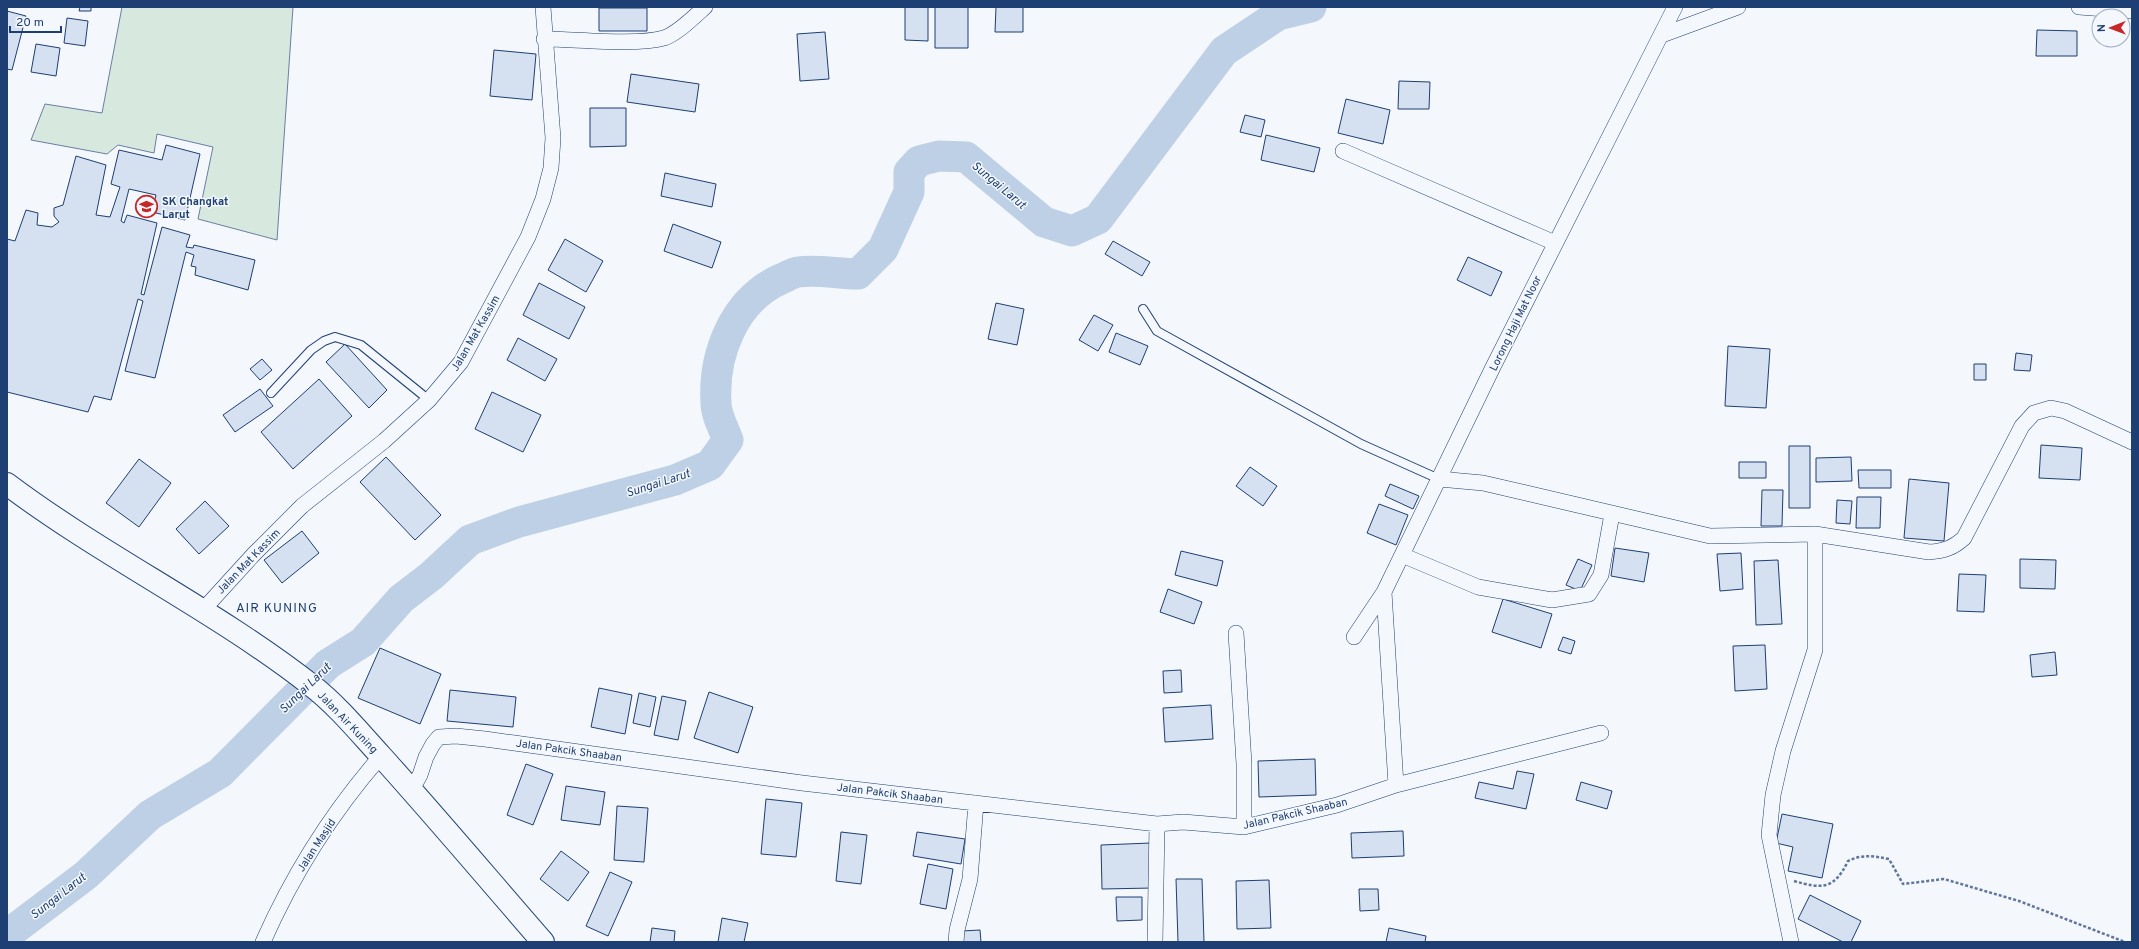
<svg xmlns="http://www.w3.org/2000/svg" width="2139" height="949" font-family="Overpass,sans-serif">
	<style>
		.green { fill: #d7e8df; stroke: #687fa3 }
		.lines { fill: none; stroke-linecap: round; stroke-linejoin: round }
		.river { stroke: #bed0e5; stroke-width: 31 }
		.building { fill: #d5e0f0; stroke: #1d3f73 }
		.service-casing { stroke: #1d3f73; stroke-width: 10 }
		.minor-casing { stroke: #1d3f73; stroke-width: 16 }
		.secondary-casing { stroke: #1d3f73; stroke-width: 24 }
		.path { stroke: #5e769c; stroke-width: 2.5; stroke-dasharray: 3 2; stroke-linecap: butt }
		.service { stroke: #f4f7fb; stroke-width: 8 }
		.minor { stroke: #f4f7fb; stroke-width: 15 }
		.secondary { stroke: #f4f7fb; stroke-width: 22 }
		.labels { text-anchor: middle; stroke-width: 3; stroke-linejoin: round; paint-order: stroke }
		.poi-label { font-size: 11px; font-weight: bold; fill: #1d3f73; stroke: #f4f7fb; text-anchor: start }
		.street-label { font-size: 11px; fill: #1d3f73; stroke: #f4f7fb }
		.water-label { font-size: 12px; font-style: italic; fill: #1d3f73; stroke: #f4f7fb }
		.quarter-label { font-size: 13px; letter-spacing: 1px; fill: #1d3f73; stroke: #f4f7fb }
	</style>
	<rect width="100%" height="100%" fill="#f4f7fb"/>
	<path class="green" d="M122 7H293L277 240 198 219 213 147 157 134 154 153 118 145 107 154 31 140 45 104 102 113Z"/>
	<g class="lines">
		<path class="river" d="M7 935 86 875 150 815 220 773 328 664 363 642 401 599 431 576 470 540 519 522 675 480 710 465 728 440C724 429 716 415 716 403 713 354 734 300 781 279 786 277 792 273 798 272 818 269 838 274 858 274L883 249 909 192V172L919 161 939 156 966 157 1044 222 1072 231 1098 219 1224 51 1278 15 1311 7"/>
	</g>
	<path class="building" d="M80 7H91V11H79Z
		M905 7H928V41L905 40Z
		M935 7H968V48H935Z
		M996 7H1023V32H995Z
		M599 8H647V31H599Z
		M7 11 26 16 12 70 7 69Z
		M67 18 88 21 85 46 64 43Z
		M2037 30 2077 31V56H2036Z
		M825 32 829 79 800 81 797 34Z
		M36 44 60 48 56 76 31 72Z
		M494 50 536 54 532 100 490 96Z
		M631 74 699 84 695 112 627 102Z
		M1399 81 1430 82 1429 109H1398Z
		M1346 99 1390 110 1383 144 1338 133Z
		M590 108H626V146L590 147Z
		M1245 115 1265 120 1261 137 1240 132Z
		M1266 135 1320 148 1314 172 1261 160Z
		M166 145 200 154 185 220 152 212 156 195 129 189 121 221 124 223 127 215 157 223 141 294 144 295 162 227 190 235 186 247 193 248 194 245 255 260 248 290 195 275 196 267 191 266 194 255 186 252 155 378 125 371 143 301 138 299 111 400 94 396 88 412 7 392V239L15 241 26 210 38 213 37 225 52 227 59 222 54 216V208L63 205 76 156 106 165 96 215 110 217 120 187 111 184 119 150 162 160Z
		M665 173 716 184 712 207 661 196Z
		M673 224 721 242 712 268 664 251Z
		M565 239 603 261 586 292 548 270Z
		M1113 241 1150 262 1142 276 1105 254Z
		M1468 257 1502 272 1491 296 1457 280Z
		M539 283 585 307 569 339 523 315Z
		M996 303 1024 309 1017 345 988 339Z
		M1094 315 1113 325 1098 351 1079 340Z
		M1116 333 1148 346 1140 365 1109 352Z
		M518 338 557 359 545 381 507 360Z
		M345 344 387 390 369 408 326 362Z
		M1728 346 1770 349 1766 408 1725 406Z
		M2016 353 2032 355 2030 371 2014 370Z
		M262 359 272 370 260 380 250 369Z
		M1974 364H1986V380H1974Z
		M319 379 352 416 293 469 261 432Z
		M260 389 273 406 235 432 223 415Z
		M492 392 541 415 523 452 475 429Z
		M2041 445 2082 448 2080 480 2039 478Z
		M1789 446H1810V508H1789Z
		M386 457 441 515 415 540 360 482Z
		M1851 457 1852 481 1816 482V458Z
		M139 459 171 483 139 527 106 503Z
		M1739 462H1766V478H1739Z
		M1250 467 1277 486 1263 506 1236 486Z
		M1858 470H1891V488H1859Z
		M1909 479 1949 483 1944 541 1904 538Z
		M1390 484 1419 496 1413 509 1385 496Z
		M1762 490H1783L1782 526H1761Z
		M1857 497H1881L1880 528H1856Z
		M1837 500 1852 501 1850 524 1836 523Z
		M205 501 229 526 199 554 176 529Z
		M1379 504 1408 515 1396 545 1367 533Z
		M302 531 319 553 282 583 264 560Z
		M1615 548 1649 553 1644 582 1611 576Z
		M1181 551 1223 561 1217 586 1175 575Z
		M1741 553 1743 589 1720 591 1717 554Z
		M1578 559 1592 565 1580 591 1566 585Z
		M2020 559 2056 560 2055 589 2020 588Z
		M1778 560 1782 624 1756 625 1754 561Z
		M1959 574 1986 575 1984 612 1957 611Z
		M1168 589 1202 602 1194 624 1160 612Z
		M1503 599 1552 614 1541 648 1492 632Z
		M1563 637 1575 641 1571 654 1558 650Z
		M1765 645 1767 689 1735 691 1733 646Z
		M380 648 441 674 420 724 358 698Z
		M2055 652 2057 675 2032 677 2030 655Z
		M1181 670 1182 692 1164 693 1163 671Z
		M599 688 632 695 625 734 591 727Z
		M450 690 516 697 513 727 447 721Z
		M709 692 753 707 738 753 694 738Z
		M639 693 656 697 650 727 633 723Z
		M662 696 686 701 678 740 654 735Z
		M1211 705 1213 739 1165 742 1163 708Z
		M1315 759 1316 795 1259 797 1258 761Z
		M526 764 553 774 533 825 507 815Z
		M1517 771 1534 774 1526 809 1475 798 1479 782 1513 789Z
		M1581 782 1612 791 1607 809 1576 800Z
		M566 786 605 792 600 825 561 820Z
		M766 799 802 803 796 857 761 854Z
		M617 806 648 808 644 862 614 860Z
		M1782 814 1833 824 1822 878 1788 871 1793 847 1776 843Z
		M1403 831 1404 856 1352 858 1351 833Z
		M841 832 867 835 861 884 836 881Z
		M917 832 965 839 961 864 913 856Z
		M1151 843 1153 888 1102 889 1101 845Z
		M561 851 589 872 568 901 540 879Z
		M928 864 953 869 946 909 920 904Z
		M610 872 632 882 608 936 586 926Z
		M1176 879H1202L1204 942H1178Z
		M1269 880 1271 928 1237 929 1236 881Z
		M1359 889H1378L1379 910 1360 911Z
		M1810 895 1861 921 1851 942H1843L1798 919Z
		M1116 897H1142V920L1117 921Z
		M722 918 748 923 744 942H718Z
		M652 928 675 931 674 942H650Z
		M1389 928 1426 936 1425 942H1386Z
		M980 930 981 942H963L962 931Z"/>
	<g class="lines">
		<defs>
			<path id="service" d="M1143 309 1157 331 1361 444 1439 479
				M271 393 311 350 324 341 335 337 361 345 429 400"/>
			<path id="minor" d="M2079 7 2132 11
				M1662 35 1738 7
				M544 39C576 39 635 46 664 38 677 34 695 16 705 7
				M1343 151 1555 243
				M1439 479 1483 483 1710 536 1815 534 1929 552C1944 551 1953 548 1964 538L2022 426 2034 413 2051 408 2065 411 2132 442
				M1402 555 1478 587 1552 600 1589 594 1601 575 1612 514
				M1384 592 1396 785
				M202 611 254 554 302 506 384 441 429 400 461 362 528 237 543 199 551 168 553 138 543 7
				M1236 633 1244 764V827
				M1354 637 1384 592 1493 367 1675 7
				M412 789 420 775 426 757 433 744 439 737 456 736 485 739 802 783 1157 824 1183 822 1244 827 1337 805 1396 785 1601 733
				M263 942C293 874 332 812 381 756
				M956 942 957 930 970 879 976 803
				M1155 942 1157 824
				M1791 942 1769 835 1773 795 1783 751 1815 650V534"/>
			<path id="secondary" d="M7 484C104 557 215 610 311 685 337 705 359 732 381 756 436 817 489 880 543 942"/>
		</defs>
		<use href="#service" class="service-casing"/>
		<use href="#minor" class="minor-casing"/>
		<use href="#secondary" class="secondary-casing"/>
		<path class="path" d="M1794 881C1822 889 1834 890 1848 861 1862 854 1873 856 1889 859L1903 884 1944 879 2019 901 2125 942"/>
		<use href="#service" class="service"/>
		<use href="#minor" class="minor"/>
		<use href="#secondary" class="secondary"/>
	</g>
	<defs>
		<symbol id="school-ring" viewBox="-11 -11 22 22"><circle r="9.5" fill="#f4f7fb" stroke="#c62828" stroke-width="1.5"/><path d="M0-5L7-2L0 1L-7-2ZM-4 1L0 2.5L4 1V4Q0 6-4 4Z" fill="#c62828"/></symbol>
	</defs>
	<g fill-rule="evenodd">
		<use href="#school-ring" x="134" y="194" width="25" height="25"/>
	</g>
	<g class="labels">
		<g class="poi-label">
			<text x="162" y="205">SK Changkat<tspan x="162" dy="13">Larut</tspan></text>
		</g>
		<g class="street-label">
			<text transform="translate(1515 323) rotate(-64)" y="4">Lorong Haji Mat Noor</text>
			<text transform="translate(475 333) rotate(-60)" y="4">Jalan Mat Kassim</text>
			<text transform="translate(248 561) rotate(-46)" y="4">Jalan Mat Kassim</text>
			<text transform="translate(348 722) rotate(46)" y="4">Jalan Air Kuning</text>
			<text transform="translate(569 750) rotate(8)" y="4">Jalan Pakcik Shaaban</text>
			<text transform="translate(890 793) rotate(7)" y="4">Jalan Pakcik Shaaban</text>
			<text transform="translate(1295 813) rotate(-13)" y="4">Jalan Pakcik Shaaban</text>
			<text transform="translate(316 845) rotate(-57)" y="4">Jalan Masjid</text>
		</g>
		<g class="water-label">
			<text transform="translate(999 185) rotate(40)" y="4">Sungai Larut</text>
			<text transform="translate(658 483) rotate(-18)" y="4">Sungai Larut</text>
			<text transform="translate(305 688) rotate(-44)" y="4">Sungai Larut</text>
			<text transform="translate(58 896) rotate(-38)" y="4">Sungai Larut</text>
		</g>
		<g class="quarter-label">
			<text x="277" y="612">AIR KUNING</text>
		</g>
	</g>
	<rect width="2139" height="949" fill="none" stroke="#1d3f73" stroke-width="16"/>
	<g transform="translate(2111 28) rotate(269)"><circle r="19" fill="#f4f7fb" stroke="#9eadc5"/>
	<path d="M0-3L7 15L0 10L-7 15Z" fill="#c62828"/>
	<text y="-6" font-size="11" font-weight="bold" text-anchor="middle" fill="#1d3f73">N</text>
	</g>
	<path d="M10 26v6h51v-6" fill="none" stroke="#1d3f73" stroke-width="2"/>
	<text x="16" y="26" font-size="12" fill="#1d3f73" stroke="#f4f7fb" stroke-width="3" paint-order="stroke">20 m</text>
</svg>
